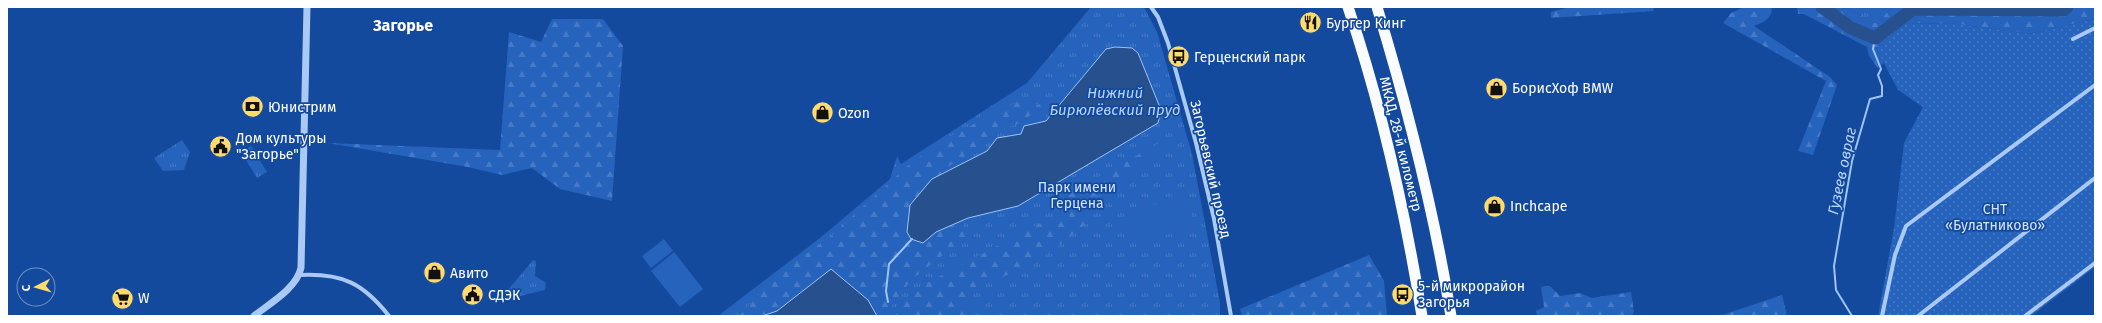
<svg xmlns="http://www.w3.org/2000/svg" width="2102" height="323" font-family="'Fira Sans',sans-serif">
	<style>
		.grass { fill: url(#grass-tufts) }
		.forest { fill: url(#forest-firs) }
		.garden { fill: url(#garden-dots) }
		.pitch { fill: #2663bc }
		.water { fill: #27508e; stroke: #9dc3f7 }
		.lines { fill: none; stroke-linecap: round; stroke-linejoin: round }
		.stream { stroke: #9dc3f7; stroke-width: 2 }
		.river { stroke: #27508e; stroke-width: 13 }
		.minor { stroke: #aac9f4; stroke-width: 4 }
		.tertiary { stroke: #aac9f4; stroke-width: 7 }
		.trunk { stroke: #fbfcff; stroke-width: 11 }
		.labels { text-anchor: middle; stroke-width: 3.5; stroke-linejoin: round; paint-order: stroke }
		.poi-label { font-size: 14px; fill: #fff; stroke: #134a9e; text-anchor: start }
		.street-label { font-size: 14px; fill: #fff; stroke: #134a9e }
		.park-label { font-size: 14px; fill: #d3e4fd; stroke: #134a9e }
		.water-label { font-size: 15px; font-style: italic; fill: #b7d3fa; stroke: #134a9e }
		.quarter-label { font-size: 16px; font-weight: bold; fill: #fff; stroke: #134a9e }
	</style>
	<defs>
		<pattern id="grass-tufts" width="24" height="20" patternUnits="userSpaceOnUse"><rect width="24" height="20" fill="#2663bc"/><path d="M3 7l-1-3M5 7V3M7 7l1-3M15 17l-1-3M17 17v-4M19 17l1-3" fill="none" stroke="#477ac6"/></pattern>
		<pattern id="forest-firs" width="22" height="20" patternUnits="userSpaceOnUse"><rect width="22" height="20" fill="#2663bc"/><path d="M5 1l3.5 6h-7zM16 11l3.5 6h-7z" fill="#477ac6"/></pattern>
		<pattern id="garden-dots" width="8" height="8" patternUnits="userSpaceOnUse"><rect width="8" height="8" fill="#2663bc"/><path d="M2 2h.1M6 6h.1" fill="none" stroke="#477ac6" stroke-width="1.8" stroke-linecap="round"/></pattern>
	</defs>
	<rect width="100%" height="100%" fill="#134a9e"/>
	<path class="grass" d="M1091 7H1144L1157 32 1192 154 1220 303V315L718 316 820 238 890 179 897 156 901 164 1027 83Z
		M1845 7H1891L1881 20 1874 23Z
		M182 140 190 152 184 170 163 171 154 158Z
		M251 146 267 172 257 178 241 152Z
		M533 260 536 261 535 276 546 283 545 290 512 298 508 290Z"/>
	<path class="forest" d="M1570 7H1653L1654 11 1551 18V12Z
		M1744 7H1772C1772 19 1764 22 1754 26L1830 77 1837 85 1813 155 1798 151 1826 81 1723 23 1731 13Z
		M1797 7H1845L1874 23 1881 20 1891 7H2095V19L2029 34 1958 24 1906 23 1876 48 1884 63 1878 68 1869 56 1867 47 1804 14H1798Z
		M552 19H603L623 46 612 201 560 189 532 168 502 175 468 167 328 143 500 150 509 32 541 42Z
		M1025 98 1042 107 1020 123 998 130 989 141 949 166 923 200 897 228 927 231 962 220 966 237 911 280 891 307V316H877L868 300 831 269 777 311 762 316H739L774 278 831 236 912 162 952 135Z
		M1178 133 1112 191 1088 198 1086 224 1029 268 1001 277 970 290 969 316H895L914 290 1065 210 1061 197Z
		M1369 255 1384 281 1387 316H1242L1240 309Z
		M1550 286 1560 296 1580 293 1592 298 1631 292 1634 312 1632 316H1537L1536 311 1544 307 1541 287Z
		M1782 295 1787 316H1720L1722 315Z"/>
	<path class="garden" d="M2095 19V267L2031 316H1878L1894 228 1904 143 1923 107 1898 90 1876 48 1906 23 1958 24 2029 34Z"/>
	<path class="pitch" d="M1184 190 1191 212 1193 230 1128 241 1122 221Z
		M664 239 673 251 651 268 642 256Z
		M674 252 703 289 680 307 651 271Z"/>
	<path class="water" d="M1115 47 1132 48 1138 53 1161 110 1158 123 1018 206 968 218 936 232 923 243 911 239 907 232 910 205 932 179 987 151 997 138 1021 134 1024 126 1046 121 1106 49Z
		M831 269 868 300 877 316H762L777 311Z"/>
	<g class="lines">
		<path class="stream" d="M888 302 886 291 889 264 912 239
			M1852 316 1836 290 1834 266 1852 161 1870 99 1882 96V86L1878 75 1881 69 1873 49 1875 38"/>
		<path class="river" d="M1822 7 1851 28 1875 38 1913 9 2063 10 2067 7"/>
		<path class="minor" d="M1151 7 1158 17 1168 43 1196 143 1214 219 1231 316
			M2073 39 2095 28
			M300 275C342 273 363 283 389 316
			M1882 316 1895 255 1906 226 2095 85
			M1918 316 2095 178
			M2025 316 2095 263"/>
		<path class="tertiary" d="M254 316C270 303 296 289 301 268L307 7"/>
		<path class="trunk" d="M1348 7C1382 107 1405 212 1422 316
			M1377 7C1408 109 1434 211 1451 316"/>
	</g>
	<defs>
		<symbol id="restaurant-disc" viewBox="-11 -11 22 22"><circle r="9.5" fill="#ffdb6d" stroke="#134a9e"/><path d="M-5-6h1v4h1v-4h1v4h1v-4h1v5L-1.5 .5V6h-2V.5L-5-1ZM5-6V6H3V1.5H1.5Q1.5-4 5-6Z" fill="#111"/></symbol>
		<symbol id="bus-disc" viewBox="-11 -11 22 22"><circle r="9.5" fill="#ffdb6d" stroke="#134a9e"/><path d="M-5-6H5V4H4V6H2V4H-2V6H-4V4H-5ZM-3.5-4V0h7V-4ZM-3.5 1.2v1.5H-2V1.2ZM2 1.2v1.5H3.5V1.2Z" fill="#111"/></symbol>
		<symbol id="shop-disc" viewBox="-11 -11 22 22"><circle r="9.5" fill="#ffdb6d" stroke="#134a9e"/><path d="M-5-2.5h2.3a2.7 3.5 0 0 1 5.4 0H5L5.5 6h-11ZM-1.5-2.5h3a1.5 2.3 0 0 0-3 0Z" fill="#111"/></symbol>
		<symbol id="bank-disc" viewBox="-11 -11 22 22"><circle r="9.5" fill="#ffdb6d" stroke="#134a9e"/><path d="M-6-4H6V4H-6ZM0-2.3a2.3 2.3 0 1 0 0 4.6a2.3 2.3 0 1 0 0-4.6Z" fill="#111"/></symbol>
		<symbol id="civic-disc" viewBox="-11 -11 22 22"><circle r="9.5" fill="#ffdb6d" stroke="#134a9e"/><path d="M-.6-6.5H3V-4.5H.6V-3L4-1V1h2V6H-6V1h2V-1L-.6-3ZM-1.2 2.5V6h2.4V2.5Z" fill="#111"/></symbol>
		<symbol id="supermarket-disc" viewBox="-11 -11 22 22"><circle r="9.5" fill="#ffdb6d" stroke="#134a9e"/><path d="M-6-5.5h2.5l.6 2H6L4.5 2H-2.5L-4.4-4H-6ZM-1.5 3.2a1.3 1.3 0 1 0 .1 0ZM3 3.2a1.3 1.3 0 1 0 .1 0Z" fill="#111"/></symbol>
	</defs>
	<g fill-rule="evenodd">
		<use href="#restaurant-disc" x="1298" y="10" width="25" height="25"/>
		<use href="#bus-disc" x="1166" y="44" width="25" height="25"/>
		<use href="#shop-disc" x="1484" y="76" width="25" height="25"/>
		<use href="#bank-disc" x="240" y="94" width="25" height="25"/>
		<use href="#shop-disc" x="810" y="100" width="25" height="25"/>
		<use href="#civic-disc" x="208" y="134" width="25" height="25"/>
		<use href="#shop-disc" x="1482" y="194" width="25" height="25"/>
		<use href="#shop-disc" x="422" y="260" width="25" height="25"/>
		<use href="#bus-disc" x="1390" y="282" width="25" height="25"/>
		<use href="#civic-disc" x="460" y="282" width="25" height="25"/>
		<use href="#supermarket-disc" x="110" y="286" width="25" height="25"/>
	</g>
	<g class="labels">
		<g class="poi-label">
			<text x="1326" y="28">Бургер Кинг</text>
			<text x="1194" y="62">Герценский парк</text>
			<text x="1512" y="93">БорисХоф BMW</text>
			<text x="268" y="112">Юнистрим</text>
			<text x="838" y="118">Ozon</text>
			<text x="236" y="143">Дом культуры<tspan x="236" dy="16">"Загорье"</tspan></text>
			<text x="1510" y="211">Inchcape</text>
			<text x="450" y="278">Авито</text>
			<text x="1418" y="291">5-й микрорайон<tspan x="1418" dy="16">Загорья</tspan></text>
			<text x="488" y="300">СДЭК</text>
			<text x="138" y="303">W</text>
		</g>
		<g class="street-label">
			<text transform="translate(1401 144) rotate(76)" y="5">МКАД, 28-й километр</text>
			<text transform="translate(1211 169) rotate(77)" y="5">Загорьевский проезд</text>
		</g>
		<g class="park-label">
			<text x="1077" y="192">Парк имени<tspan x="1077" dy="16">Герцена</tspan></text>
			<text x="1995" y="214">СНТ<tspan x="1995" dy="16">«Булатниково»</tspan></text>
		</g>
		<g class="water-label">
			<text x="1115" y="98">Нижний<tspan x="1115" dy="17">Бирюлёвский пруд</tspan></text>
			<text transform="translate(1842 171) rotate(-78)" y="5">Гузеев овраг</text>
		</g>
		<g class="quarter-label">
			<text x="403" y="31">Загорье</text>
		</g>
	</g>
	<rect width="2102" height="323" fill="none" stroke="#ffffff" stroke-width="16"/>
	<g transform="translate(36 287) rotate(264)"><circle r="19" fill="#134a9e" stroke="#7192c5"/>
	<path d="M0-3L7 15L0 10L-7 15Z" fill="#ffdb6d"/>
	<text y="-6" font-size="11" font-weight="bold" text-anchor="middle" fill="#ffffff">С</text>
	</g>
</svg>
